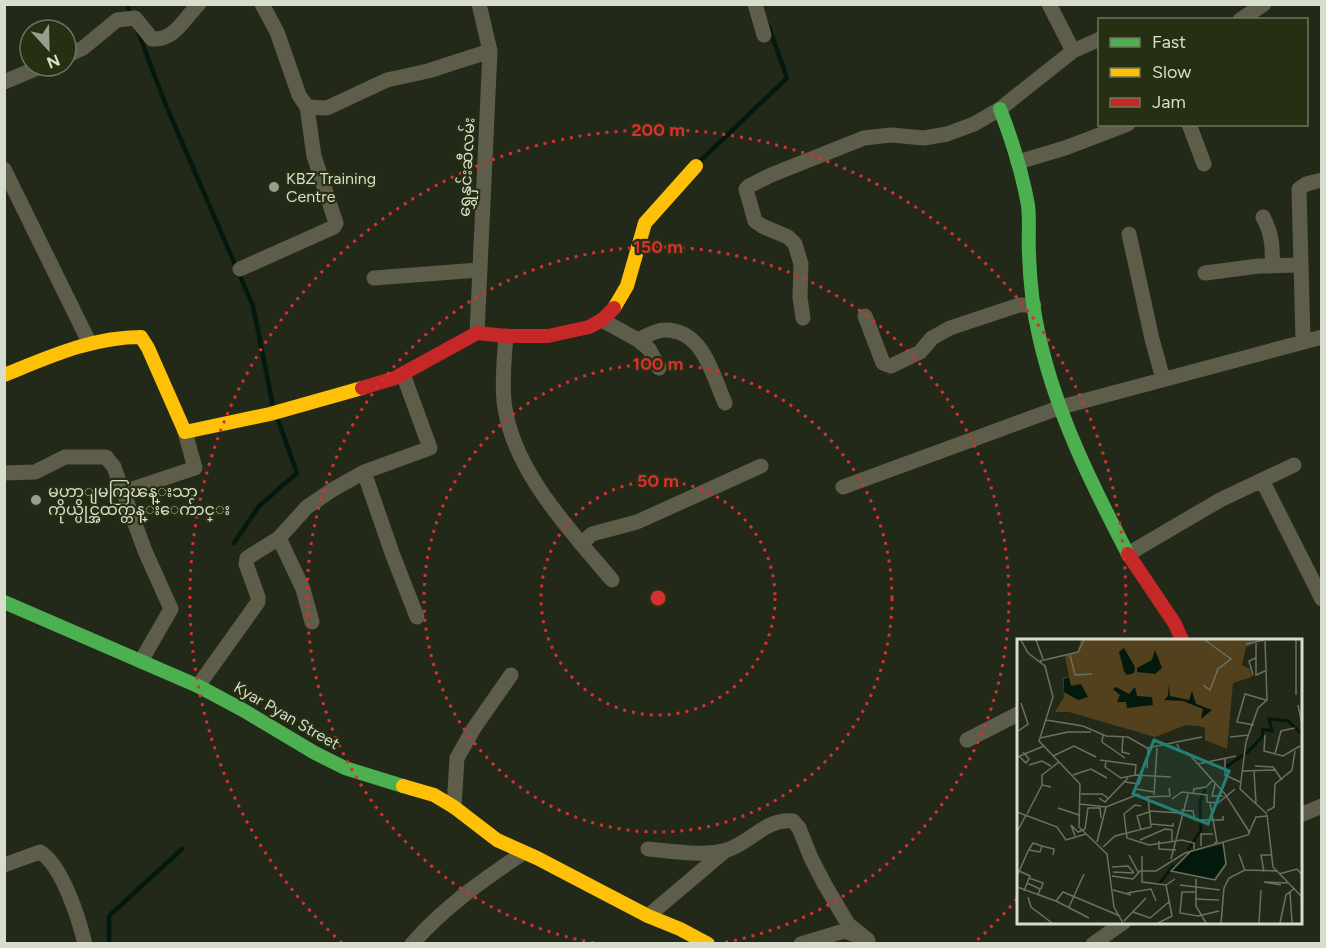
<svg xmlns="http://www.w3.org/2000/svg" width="1326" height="948" font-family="Figtree,'Noto Sans Myanmar',sans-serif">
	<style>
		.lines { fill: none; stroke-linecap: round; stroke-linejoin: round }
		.stream { stroke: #03190e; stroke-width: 4.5 }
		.street { stroke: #5e5d4a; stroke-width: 15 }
		.fast { stroke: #4caf50; stroke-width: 14 }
		.slow { stroke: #ffc107; stroke-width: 14 }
		.jam { stroke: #c62828; stroke-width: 14 }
		.ring { fill: none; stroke: #d63130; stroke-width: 3; stroke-dasharray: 3 6 }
		.poi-dot { fill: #979e8d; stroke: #262f12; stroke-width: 2 }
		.labels { text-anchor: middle; stroke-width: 4.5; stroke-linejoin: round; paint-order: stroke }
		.street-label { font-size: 16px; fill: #d6ddcc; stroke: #262f12 }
		.poi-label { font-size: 16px; fill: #d6ddcc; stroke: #262f12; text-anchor: start }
		.inset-river { fill: none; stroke: #03190e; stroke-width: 3 }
		.inset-road { fill: none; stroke: #6b7160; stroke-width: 1.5 }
		.view { fill: #238077; fill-opacity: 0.15; stroke: #238077; stroke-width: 3 }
		.inset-edge { fill: none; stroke: #d6ddcc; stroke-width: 3 }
		.centre { fill: #d63130; stroke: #262f12; stroke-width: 3 }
		.ring-label { font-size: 18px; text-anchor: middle; font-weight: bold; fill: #d63130; stroke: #262f12; stroke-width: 4.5; stroke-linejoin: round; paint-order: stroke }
	</style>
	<rect width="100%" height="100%" fill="#232918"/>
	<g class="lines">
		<path class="stream" d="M127 4 131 16
			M137 29 165 103 253 306 273 406
			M700 161 787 78 769 27
			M234 543 259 506 297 473 277 417
			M109 944V916L182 849"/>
		<path class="street" d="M262 4 277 32 299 95 307 107 327 108 387 80 428 71 490 51
			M755 4 764 35
			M1049 4 1073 51
			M1240 20 1264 4
			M66 56 83 48 117 20 135 18 152 39C175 41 184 18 199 4
			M4 82 42 66
			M1189 124 1204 164
			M1018 162 1065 148 1128 124
			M4 169 89 342
			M1263 217C1272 233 1273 248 1272 266
			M1129 234 1152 339 1163 379
			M240 269 334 227 336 223 314 156 307 107
			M1205 273 1259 266 1301 265
			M374 278 479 270
			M865 316 883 363 891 366 920 352 932 338 950 328 1019 305H1034
			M803 318 800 297 801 264 795 244 788 237 762 226 755 221 746 189 749 186 771 175 864 138 891 135 924 138 947 134 974 124 1000 109 1073 51 1100 39
			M602 320 638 340 649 349 659 368
			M477 333 490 51 479 4
			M506 336C504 358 502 380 504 401 511 469 570 530 612 580
			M638 340C646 336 656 330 664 330 703 329 712 374 725 403
			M1303 340 1299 189 1306 184 1322 180
			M364 472 392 553 417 617
			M4 473 35 472 65 457H106L114 467 145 551 171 609 141 661
			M1262 480 1322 599
			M843 487 1061 407 1322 337
			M123 491 135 488 195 468 185 432
			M279 538 303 589 312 622
			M581 544 592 534 637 522 761 466
			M1128 554 1220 500 1294 465
			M198 686 258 602V597L246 564 247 558 279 538 307 507 332 490 364 472 430 448 403 374
			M967 740 1018 714
			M454 807 457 758 474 728 511 675
			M1300 815 1322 806
			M648 849C673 851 703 857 727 850 751 843 765 818 793 821L799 828 811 858 825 885 848 924 868 940
			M4 865 40 852C62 865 79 919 85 944
			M648 916 726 850
			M412 944C444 907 483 880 523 853
			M801 944 844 931 861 937
			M1093 944 1124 922"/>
		<path class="fast" d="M1000 109C1012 140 1022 172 1028 205 1030 221 1028 239 1029 255 1030 282 1033 310 1039 336 1056 413 1092 485 1128 554
			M4 602 198 686 243 710 315 753 345 768 403 786"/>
		<path class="slow" d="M614 308 627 286 645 223 696 166
			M4 375C49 357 92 337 141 337L148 348 185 432 270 414 362 388
			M403 786 434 795 454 807 497 840 537 858 648 916 680 929 708 944"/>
		<path class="jam" d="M362 388 395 378 477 333 506 336H548L589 327 602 320 614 308
			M1128 554 1175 624 1182 640"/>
	</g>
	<g class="ring">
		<circle cx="658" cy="598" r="117"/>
		<circle cx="658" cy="598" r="234"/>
		<path d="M594 943A351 351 0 1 1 722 943"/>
		<path d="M1017 899A468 468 0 0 1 974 943M342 943A468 468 0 1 1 1124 639"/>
	</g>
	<g class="poi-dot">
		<circle cx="274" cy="187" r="6"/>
		<circle cx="36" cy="500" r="6"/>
	</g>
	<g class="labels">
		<g class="street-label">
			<text transform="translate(466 167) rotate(-87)" y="6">ရွှေနှင်းဆီလမ်း</text>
			<text transform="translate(287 715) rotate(30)" y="6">Kyar Pyan Street</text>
		</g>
		<g class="poi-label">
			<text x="286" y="184">KBZ Training<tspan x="286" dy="18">Centre</tspan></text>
			<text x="48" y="497">မဟာျမကြၽန္းသာ<tspan x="48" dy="18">ကိုယ္ပိုင္အထက္တန္းေက်ာင္း</tspan></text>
		</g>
	</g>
	<g transform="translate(1017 639)">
		<rect width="285" height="285" fill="#232918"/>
		<path d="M64 1H235L237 5 229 8 225 26 233 30 235 38 216 44 210 110 188 101V89L182 87 169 86 138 98 52 73H38L47 58 46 39 52 37 48 17 60 14Z" fill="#52411c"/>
		<path d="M107 9 118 28 117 34 110 36 107 32 102 13ZM138 11 145 29 138 35 120 33V29L135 21ZM52 38 54 47 64 45 71 58 61 61 47 53V40ZM152 45 153 57 172 61 175 52 179 65 195 71 184 80 186 70 166 62 147 61 151 57ZM99 48 112 55 118 48 120 57 135 58 136 66 110 69 109 63H100L103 56 96 50ZM205 206 209 223 195 241 156 232 174 213Z" fill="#03190e"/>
		<path class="inset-river" d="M229 115 245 98 246 90 255 92 252 80 271 82 285 95M209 128 226 116M171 211 184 191 183 162 188 150M142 245 157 226"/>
		<path class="inset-road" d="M4 1 11 14 28 27 36 58 22 102 63 145 62 188 90 215 97 268 106 284M19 1 26 20M279 1V56M248 2 250 61 241 69 229 103 223 150 250 175M239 4V36L248 32M229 5 247 1M53 16 58 36 75 35M23 22 61 13 67 1M236 36 232 22 239 19M186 46 193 51 201 30 214 20 188 1M281 66 285 85M29 81 66 87 89 97 111 98 130 109 185 98M237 86 220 83 228 55 249 61M0 93 11 85 4 64M86 96 85 103 108 119M248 96 247 112 266 117 283 107M106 97 105 113 113 115M213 98 232 96M23 99 51 93H74M160 105 163 112 171 114 208 155 233 194M258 115 264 92 278 89M2 117 9 124 12 120 6 113M36 117 57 107 79 118M0 118 27 107M208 119V136L223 143M83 121 119 126 118 136M89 123 88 128 104 139 119 136 154 138M181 125 219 117M12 126 25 122 34 127M238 127 256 128 265 141M130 129 131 109M226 132 259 131M237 132 239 164M56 136 74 130 90 139M108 143 122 145 125 136M198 145 195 157H206M34 148 25 146V136L42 123M119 150 137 153M64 155H85L91 159M176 155 177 150 189 148 195 142M137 156 140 109M128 158 153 157 152 149M82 159 88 163 111 139M155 160 165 153 190 156V163L201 164 218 150M193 164 200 203 197 204M63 165 89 168 122 155M124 167 118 166 107 175 110 199 132 206 165 201 177 204V210M41 169 62 176M164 171 176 172 178 181H206V177M132 172 164 174M250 172 257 168 258 145 275 131 278 112M0 173 40 188 49 201 69 195M10 175 25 146M250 176 256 228 285 258M134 185 156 187V184M124 191 120 177 132 173M0 193 9 176M58 197 54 186 61 193 68 190 71 169H83L84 179M123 201 148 190 155 191V202M142 202V210L159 211M80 203 89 168M25 207 37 210 36 216M184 207V195H196M86 208 98 197 134 188 131 158M173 213 154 232 198 241 209 225 206 203M222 215 228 232M112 216 121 233M125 217V243L149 246 158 240M154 220 171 155M95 228 111 227 117 234M0 231 13 237 7 252M96 233 117 234M247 233 244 216H254M262 235 280 230 285 236M0 237 11 212 16 204 25 207 23 213 12 211M95 237 116 240 123 232H139L168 214 231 196 239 178 251 177M12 239 26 244 24 250M179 240V267L189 284M10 244 23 250 21 256M163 246 203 251M264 246 247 243 272 244M0 248 39 262 46 253 103 277M96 251 114 256M178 253H165L163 274 181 277 202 272M273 253 275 284M110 254 134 250 139 262M11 258 14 268 35 284M178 260 202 261M39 262 72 279M52 268 67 235M116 273 133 279 153 262M107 282 129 259M141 284 155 277 149 246M204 284 207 249 212 239 228 231 261 232M242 284 244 251M263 284 269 256 278 249"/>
		<path class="view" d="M137 101 212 132 191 185 116 155Z"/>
		<rect width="285" height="285" class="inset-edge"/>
	</g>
	<circle cx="658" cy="598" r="9" class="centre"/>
	<g class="ring-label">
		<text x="658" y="136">200 m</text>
		<text x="658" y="253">150 m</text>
		<text x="658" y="370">100 m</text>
		<text x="658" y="487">50 m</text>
	</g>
	<rect width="1326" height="948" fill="none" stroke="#d6ddcc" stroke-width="12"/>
	<rect x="1098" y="18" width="210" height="108" fill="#262f12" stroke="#6c755c" stroke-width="1.5"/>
	<rect x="1110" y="38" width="30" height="9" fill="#4caf50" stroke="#6c755c" stroke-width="1.5"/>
	<text x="1152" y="48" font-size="18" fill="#d6ddcc">Fast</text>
	<rect x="1110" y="68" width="30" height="9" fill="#ffc107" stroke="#6c755c" stroke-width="1.5"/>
	<text x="1152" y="78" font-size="18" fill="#d6ddcc">Slow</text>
	<rect x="1110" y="98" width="30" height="9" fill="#c62828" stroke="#6c755c" stroke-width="1.5"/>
	<text x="1152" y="108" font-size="18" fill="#d6ddcc">Jam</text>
	<g transform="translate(48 48) rotate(158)"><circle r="28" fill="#262f12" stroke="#6c755c" stroke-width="1.5"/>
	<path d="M0-4.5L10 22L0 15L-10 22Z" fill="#979e8d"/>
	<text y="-9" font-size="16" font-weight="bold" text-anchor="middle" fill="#d6ddcc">N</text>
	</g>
</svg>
